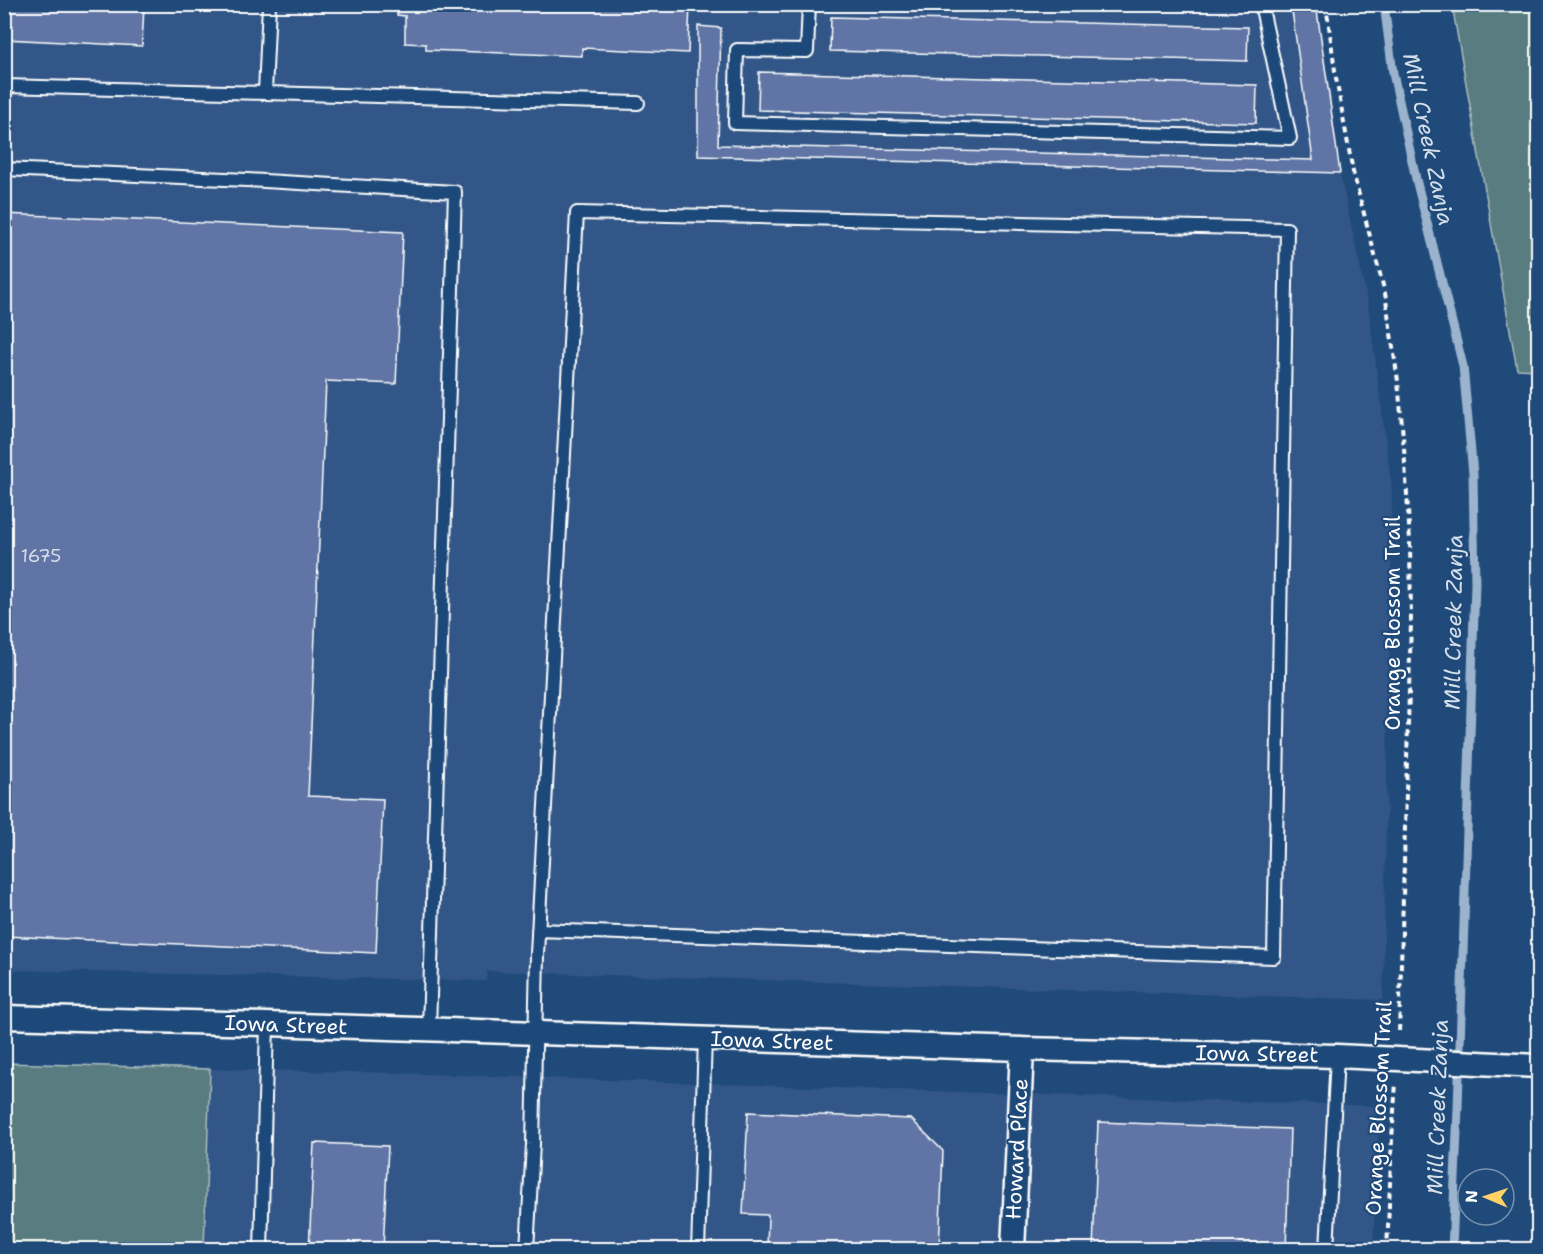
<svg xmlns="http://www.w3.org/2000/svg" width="1543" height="1254" font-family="'Shantell Sans',sans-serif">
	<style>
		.built { fill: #325787 }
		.green { fill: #597b7f; stroke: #acbdbf; stroke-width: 1.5 }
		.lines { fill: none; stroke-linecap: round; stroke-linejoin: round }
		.stream { stroke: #9bb3cd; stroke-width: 9 }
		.building { fill: #6075a5; stroke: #fff; stroke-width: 1.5 }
		.lane-casing { stroke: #fff; stroke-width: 16 }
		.street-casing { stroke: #fff; stroke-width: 27 }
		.path { stroke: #fff; stroke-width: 4; stroke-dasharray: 6 4.5; stroke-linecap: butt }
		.lane { stroke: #1f4a7a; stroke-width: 12 }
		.street { stroke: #1f4a7a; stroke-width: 22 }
		.labels { text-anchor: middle; stroke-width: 4.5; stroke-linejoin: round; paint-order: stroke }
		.number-label { font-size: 18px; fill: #d7dce8 }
		.street-label { font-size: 21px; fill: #fff; stroke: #1f4a7a }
		.water-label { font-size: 22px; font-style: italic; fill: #d5dfea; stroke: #1f4a7a }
	</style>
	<rect width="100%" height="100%" fill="#1f4a7a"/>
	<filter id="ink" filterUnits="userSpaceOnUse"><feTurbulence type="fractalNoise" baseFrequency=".0167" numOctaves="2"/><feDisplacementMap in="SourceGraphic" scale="12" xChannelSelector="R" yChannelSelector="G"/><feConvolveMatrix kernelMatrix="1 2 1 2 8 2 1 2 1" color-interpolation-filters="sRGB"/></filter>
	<g filter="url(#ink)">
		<path class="built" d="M5 5H1318L1332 101 1340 173 1368 304 1392 490 1383 1000 487 971 486 981 5 970Z
			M210 1069 395 1073 1379 1106 1373 1249 204 1250Z"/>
		<path class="green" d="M1452 5H1538V370L1517 369Z
			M5 1063 210 1069 204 1249H5Z"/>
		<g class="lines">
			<path class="stream" d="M1384 4 1393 73 1416 179 1463 366 1473 474 1475 583 1458 1108 1452 1250"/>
		</g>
		<path class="building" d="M4 4H211V8L144 6 142 46 4 39Z
			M397 4H690L688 53 582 48V56L426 50V44L405 43V16L397 15Z
			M1291 4H1316L1340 173 698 156V26L721 28 718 145 1313 160Z
			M831 17 1248 27 1247 61 830 51Z
			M759 72 1257 85 1256 123 758 110Z
			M4 214 403 232 396 384 326 381 308 796 383 799 376 953 4 936Z
			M748 1112 911 1119 943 1151 939 1250H767L768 1215 743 1214Z
			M1098 1122 1290 1129 1286 1250H1093Z
			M314 1143 388 1146 383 1250H309Z"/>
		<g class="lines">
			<defs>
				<path id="lane" d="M809 4 807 51 737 50 735 123 1290 138 1261 4
					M4 86 638 103
					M265 92 269 4
					M4 169 247 180 455 192 429 1029
					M261 1250 267 1024
					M527 1250 533 1144 537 954 577 213 1287 229 1274 957 538 930
					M698 1250 705 1039
					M1327 1250 1337 1056"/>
				<path id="street" d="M4 1017 267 1024 1022 1049 1337 1056 1538 1066
					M1013 1250 1022 1049"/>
			</defs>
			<use href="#lane" class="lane-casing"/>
			<use href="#street" class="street-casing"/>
			<path class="path" d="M1326 4 1336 78 1353 172 1385 293 1398 381 1404 448 1410 541 1411 622 1399 1034
				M1387 1250 1392 1139 1396 1083"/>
			<use href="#lane" class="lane"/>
			<use href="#street" class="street"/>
		</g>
	</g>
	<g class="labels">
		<g class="number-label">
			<text x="41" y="562">1675</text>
		</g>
		<g class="street-label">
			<text transform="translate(1393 623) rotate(-90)" y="7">Orange Blossom Trail</text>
			<text transform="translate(286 1025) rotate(2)" y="7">Iowa Street</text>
			<text transform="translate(772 1041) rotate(2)" y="7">Iowa Street</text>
			<text transform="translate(1257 1054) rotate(1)" y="7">Iowa Street</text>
			<text transform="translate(1379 1108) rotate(-87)" y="7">Orange Blossom Trail</text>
			<text transform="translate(1017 1149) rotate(-87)" y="7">Howard Place</text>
		</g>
		<g class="water-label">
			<text transform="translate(1429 139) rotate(78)" y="8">Mill Creek Zanja</text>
			<text transform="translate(1453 622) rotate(-89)" y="8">Mill Creek Zanja</text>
			<text transform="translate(1437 1107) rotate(-88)" y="8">Mill Creek Zanja</text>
		</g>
	</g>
	<rect width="1543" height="1254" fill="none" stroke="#1f4a7a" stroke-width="24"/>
	<rect x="12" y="12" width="1519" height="1230" fill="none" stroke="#fff" stroke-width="2" filter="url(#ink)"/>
	<g transform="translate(1486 1197) rotate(272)"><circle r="28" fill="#1f4a7a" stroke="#7992af" stroke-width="1.5"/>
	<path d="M0-4.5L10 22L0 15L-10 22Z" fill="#ffd166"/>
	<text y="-9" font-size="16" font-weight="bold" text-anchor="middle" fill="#ffffff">N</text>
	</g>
</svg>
